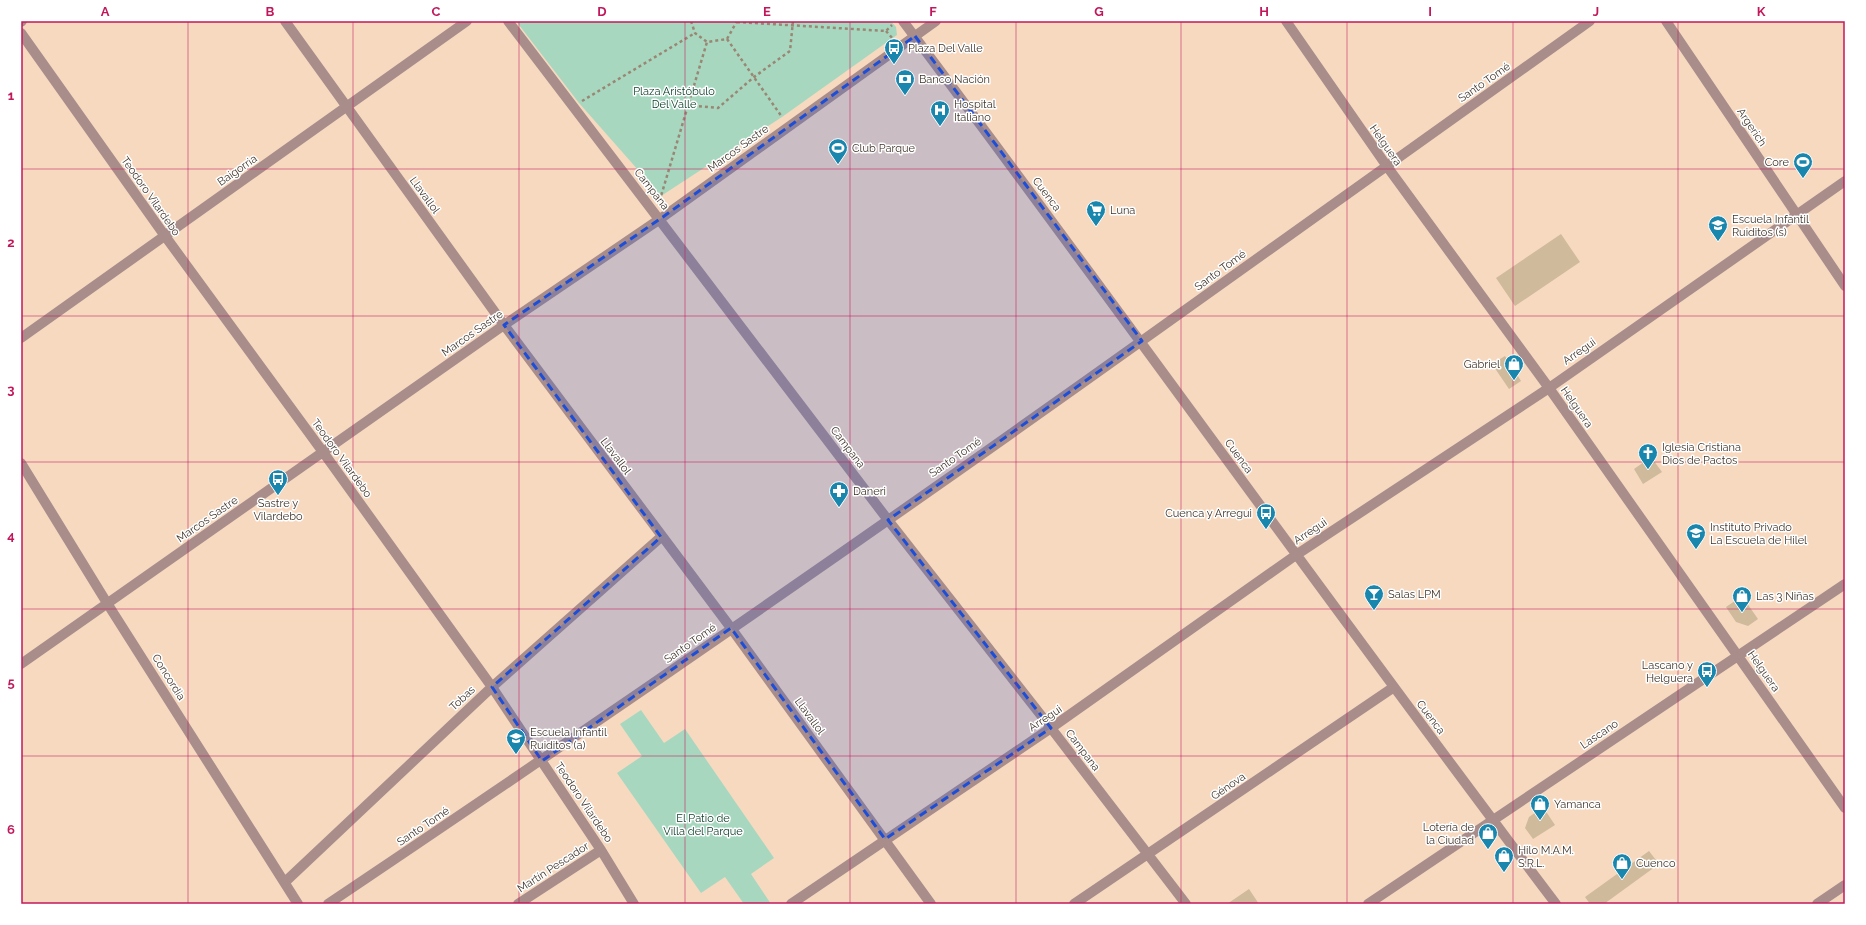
<svg xmlns="http://www.w3.org/2000/svg" width="1866" height="925" font-family="Raleway,sans-serif">
	<style>
		.green { fill: #a7d8bf }
		.building { fill: #cfba9c }
		.lines { fill: none; stroke-linecap: round; stroke-linejoin: round }
		.path { stroke: #9a8674; stroke-width: 2.5; stroke-dasharray: 3 3; stroke-linecap: butt }
		.minor { stroke: #a98d8b; stroke-width: 10 }
		.marked { fill: #1d4ed8; fill-opacity: 0.2; stroke: #1d4ed8; stroke-width: 3; stroke-dasharray: 8 5; stroke-linejoin: round }
		.grid { fill: none; stroke: #c2185b; stroke-width: 1; stroke-opacity: 0.55 }
		.labels { text-anchor: middle; stroke-width: 3; stroke-linejoin: round; paint-order: stroke }
		.poi-label { font-size: 11px; fill: #3f342a; stroke: #fff; text-anchor: start }
		.street-label { font-size: 11px; fill: #3f342a; stroke: #fff }
		.park-label { font-size: 11px; fill: #0e402c; stroke: #fff }
		.neatline { fill: none; stroke: #c2185b; stroke-width: 1.5 }
		.grid-label { font-size: 13px; text-anchor: middle; font-weight: bold; fill: #c2185b }
	</style>
	<rect width="100%" height="100%" fill="#f7d9c0"/>
	<path class="green" d="M516 21H891L896 27 897 35 782 117 661 196 579 103Z
		M641 710 664 743 685 729 774 858 751 874 771 904H744L725 877 701 893 617 773 642 756 620 724Z"/>
	<path class="building" d="M1561 234 1580 262 1515 306 1496 278Z
		M1505 356 1521 381 1509 389 1492 364Z
		M1651 457 1662 472 1643 484 1634 469Z
		M1742 596 1758 619 1748 626 1736 622 1726 607Z
		M1543 807 1555 825 1533 839 1525 828 1529 817Z
		M1649 851 1659 864 1604 904H1590L1585 897Z
		M1249 889 1259 904H1227Z"/>
	<g class="lines">
		<path class="path" d="M691 21 695 33 707 42 727 39 737 21
			M737 22 886 31 892 25
			M886 31 893 39
			M727 39 782 117
			M582 101 695 33
			M687 105 718 108 754 77 790 51 793 21
			M657 199 661 196 707 42"/>
		<path class="minor" d="M285 21 504 325 731 628 931 904
			M508 21 888 520 1051 728 1186 904
			M903 21C1123 314 1335 612 1556 904
			M1286 21 1386 165 1549 388 1845 808
			M1666 21 1845 286
			M21 22 22 21
			M21 33 165 236 323 452 492 687 601 850 634 904
			M21 338 467 21
			M21 463 107 603 298 904
			M21 664 504 325 660 219 936 21
			M285 882 492 687 661 537
			M328 904C602 720 874 532 1143 340 1292 234 1441 127 1590 21
			M518 904 601 850
			M791 904 1051 728 1296 555 1549 388 1845 181
			M1074 904 1394 687
			M1368 904 1845 584
			M1817 904 1845 885"/>
	</g>
	<path class="marked" d="M915 36 1142 341 888 520 1051 728 885 839 731 628 542 761 492 687 661 537 504 325 660 219Z"/>
	<path class="grid" d="M188 21V904M353 21V904M519 21V904M685 21V904M850 21V904M1016 21V904M1181 21V904M1347 21V904M1513 21V904M1678 21V904M21 169H1845M21 316H1845M21 462H1845M21 609H1845M21 756H1845"/>
	<defs>
		<symbol id="bus-pin" viewBox="-11 -11 22 30"><path d="M0 17L-7.5 6A9.5 9.5 0 1 1 7.5 6Z" fill="#1987ad" stroke="#fff"/><path d="M-5-6H5V4H4V6H2V4H-2V6H-4V4H-5ZM-3.5-4V0h7V-4ZM-3.5 1.2v1.5H-2V1.2ZM2 1.2v1.5H3.5V1.2Z" fill="#fff"/></symbol>
		<symbol id="bank-pin" viewBox="-11 -11 22 30"><path d="M0 17L-7.5 6A9.5 9.5 0 1 1 7.5 6Z" fill="#1987ad" stroke="#fff"/><path d="M-6-4H6V4H-6ZM0-2.3a2.3 2.3 0 1 0 0 4.6a2.3 2.3 0 1 0 0-4.6Z" fill="#fff"/></symbol>
		<symbol id="hospital-pin" viewBox="-11 -11 22 30"><path d="M0 17L-7.5 6A9.5 9.5 0 1 1 7.5 6Z" fill="#1987ad" stroke="#fff"/><path d="M-5-5h3v3.5h4V-5h3V5h-3V1.5h-4V5h-3Z" fill="#fff"/></symbol>
		<symbol id="stadium-pin" viewBox="-11 -11 22 30"><path d="M0 17L-7.5 6A9.5 9.5 0 1 1 7.5 6Z" fill="#1987ad" stroke="#fff"/><path d="M0-5a6.5 5 0 1 0 0 10a6.5 5 0 1 0 0-10ZM-3.5-1.8h7v3.6h-7Z" fill="#fff"/></symbol>
		<symbol id="supermarket-pin" viewBox="-11 -11 22 30"><path d="M0 17L-7.5 6A9.5 9.5 0 1 1 7.5 6Z" fill="#1987ad" stroke="#fff"/><path d="M-6-5.5h2.5l.6 2H6L4.5 2H-2.5L-4.4-4H-6ZM-1.5 3.2a1.3 1.3 0 1 0 .1 0ZM3 3.2a1.3 1.3 0 1 0 .1 0Z" fill="#fff"/></symbol>
		<symbol id="school-pin" viewBox="-11 -11 22 30"><path d="M0 17L-7.5 6A9.5 9.5 0 1 1 7.5 6Z" fill="#1987ad" stroke="#fff"/><path d="M0-5L7-2L0 1L-7-2ZM-4 1L0 2.5L4 1V4Q0 6-4 4Z" fill="#fff"/></symbol>
		<symbol id="shop-pin" viewBox="-11 -11 22 30"><path d="M0 17L-7.5 6A9.5 9.5 0 1 1 7.5 6Z" fill="#1987ad" stroke="#fff"/><path d="M-5-2.5h2.3a2.7 3.5 0 0 1 5.4 0H5L5.5 6h-11ZM-1.5-2.5h3a1.5 2.3 0 0 0-3 0Z" fill="#fff"/></symbol>
		<symbol id="church-pin" viewBox="-11 -11 22 30"><path d="M0 17L-7.5 6A9.5 9.5 0 1 1 7.5 6Z" fill="#1987ad" stroke="#fff"/><path d="M-1.2-6h2.4v3.5h3.3v2.4h-3.3V6h-2.4V-.1h-3.3v-2.4h3.3Z" fill="#fff"/></symbol>
		<symbol id="pharmacy-pin" viewBox="-11 -11 22 30"><path d="M0 17L-7.5 6A9.5 9.5 0 1 1 7.5 6Z" fill="#1987ad" stroke="#fff"/><path d="M-2-6h4v4h4v4h-4v4h-4v-4h-4v-4h4Z" fill="#fff"/></symbol>
		<symbol id="bar-pin" viewBox="-11 -11 22 30"><path d="M0 17L-7.5 6A9.5 9.5 0 1 1 7.5 6Z" fill="#1987ad" stroke="#fff"/><path d="M-6-5H6L.8 .8V4.5H3.5V6h-7V4.5H-.8V.8Z" fill="#fff"/></symbol>
	</defs>
	<g fill-rule="evenodd">
		<use href="#bus-pin" x="883" y="37" width="22" height="30"/>
		<use href="#bank-pin" x="894" y="68" width="22" height="30"/>
		<use href="#hospital-pin" x="929" y="99" width="22" height="30"/>
		<use href="#stadium-pin" x="827" y="137" width="22" height="30"/>
		<use href="#stadium-pin" x="1792" y="151" width="22" height="30"/>
		<use href="#supermarket-pin" x="1085" y="199" width="22" height="30"/>
		<use href="#school-pin" x="1707" y="214" width="22" height="30"/>
		<use href="#shop-pin" x="1503" y="353" width="22" height="30"/>
		<use href="#church-pin" x="1637" y="442" width="22" height="30"/>
		<use href="#bus-pin" x="267" y="468" width="22" height="30"/>
		<use href="#pharmacy-pin" x="828" y="480" width="22" height="30"/>
		<use href="#bus-pin" x="1255" y="502" width="22" height="30"/>
		<use href="#school-pin" x="1685" y="522" width="22" height="30"/>
		<use href="#bar-pin" x="1363" y="583" width="22" height="30"/>
		<use href="#shop-pin" x="1731" y="585" width="22" height="30"/>
		<use href="#bus-pin" x="1696" y="660" width="22" height="30"/>
		<use href="#school-pin" x="505" y="727" width="22" height="30"/>
		<use href="#shop-pin" x="1529" y="793" width="22" height="30"/>
		<use href="#shop-pin" x="1477" y="822" width="22" height="30"/>
		<use href="#shop-pin" x="1493" y="845" width="22" height="30"/>
		<use href="#shop-pin" x="1611" y="852" width="22" height="30"/>
	</g>
	<g class="labels">
		<g class="poi-label">
			<text x="908" y="52">Plaza Del Valle</text>
			<text x="919" y="83">Banco Nación</text>
			<text x="954" y="108">Hospital<tspan x="954" dy="13">Italiano</tspan></text>
			<text x="852" y="152">Club Parque</text>
			<text x="1789" y="166" text-anchor="end">Core</text>
			<text x="1110" y="214">Luna</text>
			<text x="1732" y="223">Escuela Infantil<tspan x="1732" dy="13">Ruiditos (s)</tspan></text>
			<text x="1500" y="368" text-anchor="end">Gabriel</text>
			<text x="1662" y="451">Iglesia Cristiana<tspan x="1662" dy="13">Dios de Pactos</tspan></text>
			<text x="853" y="495">Daneri</text>
			<text x="278" y="507" text-anchor="middle">Sastre y<tspan x="278" dy="13">Vilardebo</tspan></text>
			<text x="1252" y="517" text-anchor="end">Cuenca y Arregui</text>
			<text x="1710" y="531">Instituto Privado<tspan x="1710" dy="13">La Escuela de Hilel</tspan></text>
			<text x="1388" y="598">Salas LPM</text>
			<text x="1756" y="600">Las 3 Niñas</text>
			<text x="1693" y="669" text-anchor="end">Lascano y<tspan x="1693" dy="13">Helguera</tspan></text>
			<text x="530" y="736">Escuela Infantil<tspan x="530" dy="13">Ruiditos (a)</tspan></text>
			<text x="1554" y="808">Yamanca</text>
			<text x="1474" y="831" text-anchor="end">Lotería de<tspan x="1474" dy="13">la Ciudad</tspan></text>
			<text x="1518" y="854">Hilo M.A.M.<tspan x="1518" dy="13">S.R.L.</tspan></text>
			<text x="1636" y="867">Cuenco</text>
		</g>
		<g class="street-label">
			<text transform="translate(1484 82) rotate(-35)" y="4">Santo Tomé</text>
			<text transform="translate(1752 127) rotate(56)" y="4">Argerich</text>
			<text transform="translate(1386 145) rotate(55)" y="4">Helguera</text>
			<text transform="translate(738 148) rotate(-36)" y="4">Marcos Sastre</text>
			<text transform="translate(237 170) rotate(-35)" y="4">Baigorria</text>
			<text transform="translate(652 189) rotate(52)" y="4">Campana</text>
			<text transform="translate(1047 194) rotate(53)" y="4">Cuenca</text>
			<text transform="translate(425 195) rotate(54)" y="4">Llavallol</text>
			<text transform="translate(151 196) rotate(55)" y="4">Teodoro Vilardebo</text>
			<text transform="translate(1220 270) rotate(-36)" y="4">Santo Tomé</text>
			<text transform="translate(472 333) rotate(-35)" y="4">Marcos Sastre</text>
			<text transform="translate(1579 351) rotate(-35)" y="4">Arregui</text>
			<text transform="translate(1577 407) rotate(55)" y="4">Helguera</text>
			<text transform="translate(848 447) rotate(53)" y="4">Campana</text>
			<text transform="translate(616 456) rotate(53)" y="4">Llavallol</text>
			<text transform="translate(1239 456) rotate(54)" y="4">Cuenca</text>
			<text transform="translate(955 457) rotate(-35)" y="4">Santo Tomé</text>
			<text transform="translate(342 458) rotate(54)" y="4">Teodoro Vilardebo</text>
			<text transform="translate(207 519) rotate(-35)" y="4">Marcos Sastre</text>
			<text transform="translate(1310 531) rotate(-34)" y="4">Arregui</text>
			<text transform="translate(690 643) rotate(-35)" y="4">Santo Tomé</text>
			<text transform="translate(1764 671) rotate(55)" y="4">Helguera</text>
			<text transform="translate(169 677) rotate(58)" y="4">Concordia</text>
			<text transform="translate(462 698) rotate(-43)" y="4">Tobas</text>
			<text transform="translate(810 716) rotate(54)" y="4">Llavallol</text>
			<text transform="translate(1431 717) rotate(53)" y="4">Cuenca</text>
			<text transform="translate(1045 718) rotate(-34)" y="4">Arregui</text>
			<text transform="translate(1599 734) rotate(-34)" y="4">Lascano</text>
			<text transform="translate(1083 750) rotate(53)" y="4">Campana</text>
			<text transform="translate(1228 786) rotate(-34)" y="4">Génova</text>
			<text transform="translate(584 802) rotate(56)" y="4">Teodoro Vilardebo</text>
			<text transform="translate(423 826) rotate(-34)" y="4">Santo Tomé</text>
			<text transform="translate(553 867) rotate(-33)" y="4">Martín Pescador</text>
		</g>
		<g class="park-label">
			<text x="674" y="95">Plaza Aristóbulo<tspan x="674" dy="13">Del Valle</tspan></text>
			<text x="703" y="822">El Patio de<tspan x="703" dy="13">Villa del Parque</tspan></text>
		</g>
	</g>
	<rect width="1866" height="925" fill="none" stroke="#ffffff" stroke-width="44"/>
	<rect x="22" y="22" width="1822" height="881" class="neatline"/>
	<g class="grid-label">
		<text x="105" y="16">A</text>
		<text x="270" y="16">B</text>
		<text x="436" y="16">C</text>
		<text x="602" y="16">D</text>
		<text x="767" y="16">E</text>
		<text x="933" y="16">F</text>
		<text x="1099" y="16">G</text>
		<text x="1264" y="16">H</text>
		<text x="1430" y="16">I</text>
		<text x="1596" y="16">J</text>
		<text x="1761" y="16">K</text>
		<text x="11" y="100">1</text>
		<text x="11" y="247">2</text>
		<text x="11" y="394">3</text>
		<text x="11" y="540">4</text>
		<text x="11" y="687">5</text>
		<text x="11" y="834">6</text>
	</g>
</svg>
